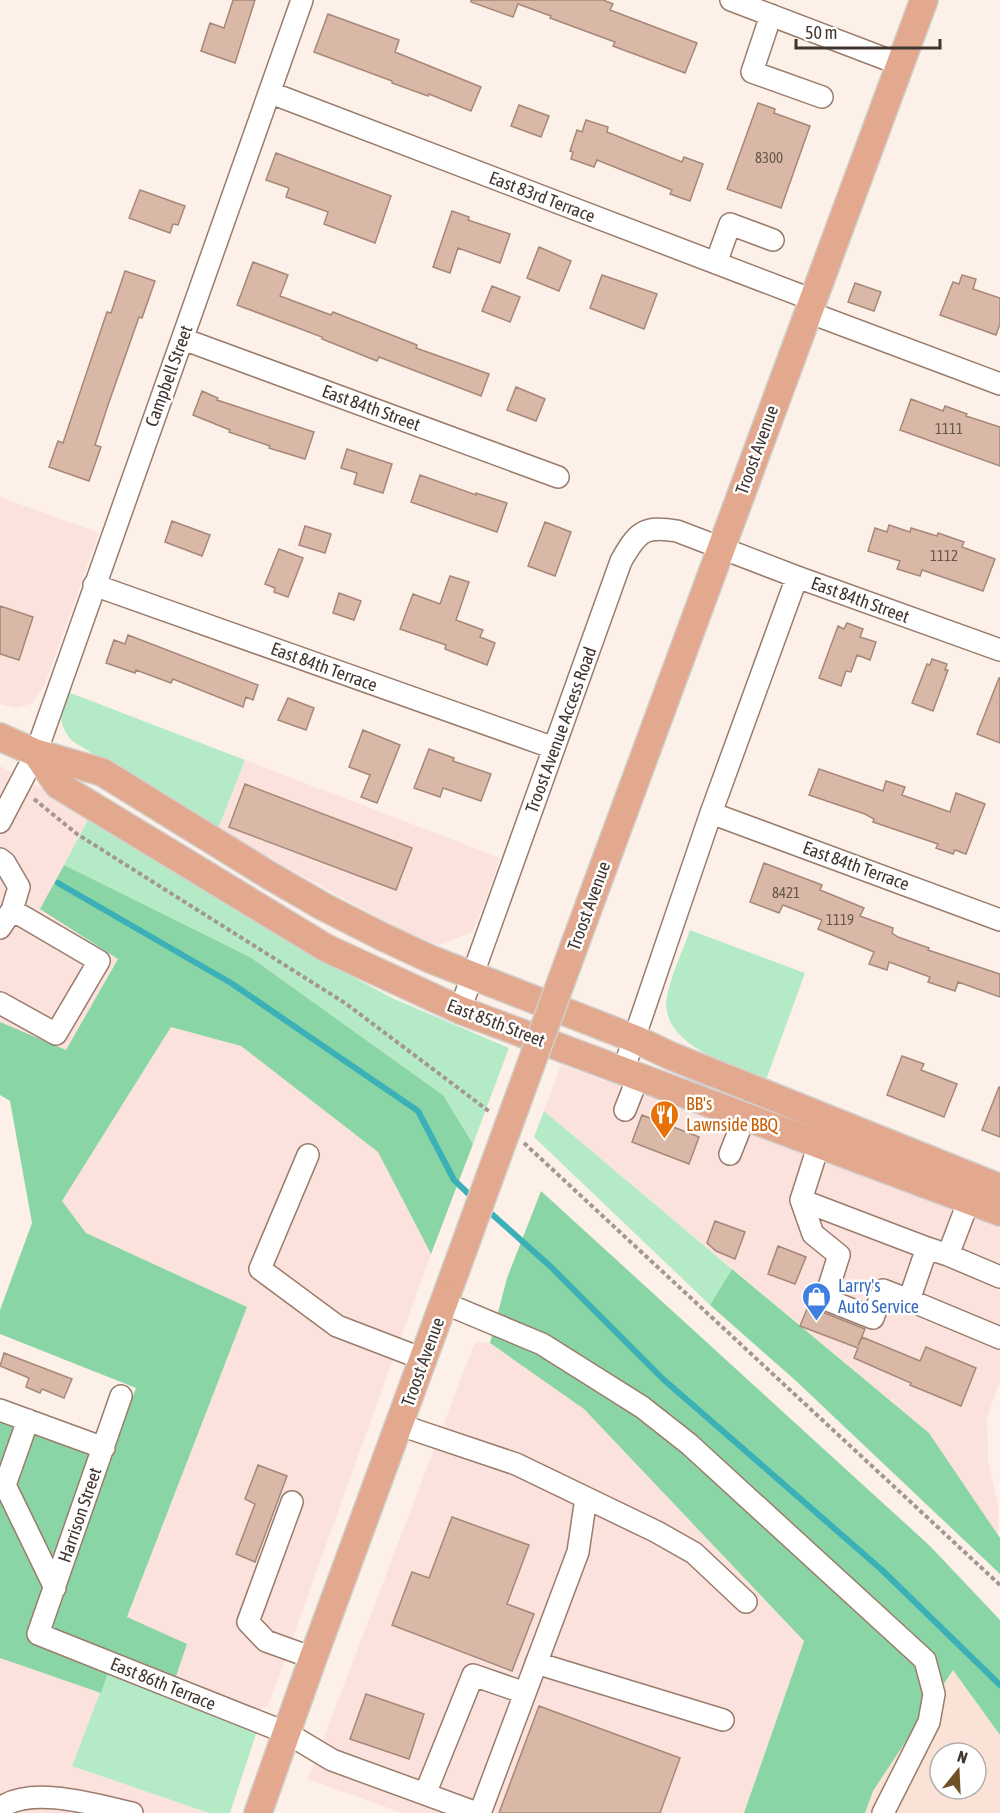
<svg xmlns="http://www.w3.org/2000/svg" width="1000" height="1813" font-family="'Asap Condensed',sans-serif">
	<style>
		.commercial { fill: #fce2dc }
		.built { fill: #fbe2d6; fill-rule: evenodd }
		.green { fill: #b4ebc6 }
		.forest { fill: #8ad5a5 }
		.lines { fill: none; stroke-linecap: round; stroke-linejoin: round }
		.stream { stroke: #3bb0b6; stroke-width: 6 }
		.building { fill: #d9b8a7; stroke: #a68878; stroke-width: 1.5 }
		.minor-casing { stroke: #9a7c6c; stroke-width: 24 }
		.major-casing { stroke: #d2cfcd; stroke-width: 30 }
		.path { stroke: #a49791; stroke-width: 4; stroke-dasharray: 4.5 3; stroke-linecap: butt }
		.minor { stroke: #fff; stroke-width: 21 }
		.major { stroke: #e2a98f; stroke-width: 27 }
		.major-bridge-casing { stroke: #d2cfcd; stroke-width: 30; stroke-linecap: butt }
		.major-bridge { stroke: #e2a98f; stroke-width: 27 }
		.labels { text-anchor: middle; stroke-width: 5; stroke-linejoin: round; paint-order: stroke }
		.number-label { font-size: 15px; fill: #68564d }
		.street-label { font-size: 18px; fill: #42352f; stroke: #fff }
		.food-label { font-size: 18px; fill: #c56008; stroke: #fff; text-anchor: start }
		.shop-label { font-size: 18px; fill: #366cbe; stroke: #fff; text-anchor: start }
	</style>
	<rect width="100%" height="100%" fill="#fdf0e9"/>
	<path class="commercial" d="M0 497 99 533 45 684 33 703 16 708 0 704Z
		M245 760 500 858 485 902 472 932 438 945 408 934 218 829Z
		M0 766 91 814 40 909 118 959 66 1051 0 1022Z
		M171 1027 241 1046 378 1152 431 1254 268 1706 258 1710 176 1676 187 1644 127 1618 247 1307 86 1233 62 1201Z
		M561 1065 1000 1226V1381L987 1418 988 1460 998 1505V1535L929 1433 544 1111Z
		M475 1342 490 1343 584 1409 804 1641 744 1813H402L308 1779Z
		M0 1658 101 1693 72 1766 209 1813H0Z"/>
	<path class="built" d="M953 1670 1000 1735V1813H865L873 1791ZM940 1753H976V1789H940Z"/>
	<path class="green" d="M68 692 245 760 218 829 72 741C56 721 61 714 68 692Z
		M91 814 310 954 392 998 509 1048 473 1144 443 1095 250 957 64 865Z
		M690 930 805 973 766 1080C732 1065 658 1045 667 996 671 975 683 950 690 930Z
		M544 1111 732 1269 710 1305 534 1137Z
		M108 1672 257 1731 230 1813H209L72 1766Z"/>
	<path class="forest" d="M64 865 250 957 443 1095 473 1144 431 1254 378 1152 241 1046 171 1027 62 1201 86 1233 247 1307 127 1617 187 1644 176 1676 115 1652 101 1693 0 1658V1420L109 1458 136 1388 0 1334V1310L32 1223 10 1101 0 1095V1022L66 1050 118 959 40 909Z
		M541 1191 930 1546 1000 1620V1735L953 1670 873 1791 865 1813H744L804 1641 584 1409 490 1343 507 1278Z
		M732 1269 929 1433 1000 1538V1574L795 1380 710 1305Z"/>
	<g class="lines">
		<path class="stream" d="M58 883 231 983 418 1111 454 1180 475 1200
			M485 1208 550 1266 663 1379 882 1570 1000 1685"/>
	</g>
	<path class="building" d="M233 0H255L235 63 201 51 210 23 224 28Z
		M471 0H603L613 4 610 10 697 43 685 73 613 46 615 42 550 18 551 16 518 4 513 17 471 2Z
		M328 14 399 40 395 52 481 87 471 111 429 94 428 96 392 83V81L314 52Z
		M758 103 775 109 774 113 810 126 781 208 727 189Z
		M519 105 549 116 541 137 511 126Z
		M586 120 608 127 607 132 682 162 684 157 703 164 690 201 670 194 672 190 597 160 594 167 571 159 573 152 570 151 577 130 582 132Z
		M276 153 391 196 375 243 324 224 328 212 286 197 289 188 266 180Z
		M140 190 185 206 178 225 173 224 170 233 129 218Z
		M452 211 469 217 468 220 510 234 500 263 458 248 450 273 433 267Z
		M539 247 571 261 559 291 527 278Z
		M253 262 288 275 280 296 331 315 333 312 417 345 416 348 489 374 481 396 379 357 377 361 322 339V337L237 305Z
		M125 271 155 281 142 318 139 317 108 405 95 445 101 447 89 481 49 467 58 441 63 443 107 312 111 313Z
		M602 275 657 294 644 329 590 308Z
		M962 275 976 279 973 289 1000 298V324L996 335 940 315 953 282 959 284Z
		M855 283 881 292 874 311 848 302Z
		M492 286 520 297 510 322 482 311Z
		M516 387 545 399 536 421 507 410Z
		M202 391 218 398 217 400 314 432 305 459 269 448 270 446 229 432 230 430 193 415Z
		M911 399 943 411 945 406 967 414 966 416 1000 427V466L900 430Z
		M347 449 392 464 383 493 354 484 357 473 341 468Z
		M420 475 476 495V493L507 503 497 532 411 502Z
		M172 521 210 535 202 556 165 542Z
		M545 522 571 532 555 576 528 566Z
		M889 525 910 532 911 528 937 536 938 533 964 542 962 547 995 559 983 591 922 570 920 576 897 569 900 561 868 551 875 528 887 532Z
		M305 526 331 534 325 553 299 545Z
		M279 549 303 558 288 597 274 592 275 588 265 584Z
		M450 576 469 582 456 620 483 630 480 637 495 643 487 665 445 649 446 645 400 629 413 594 440 604Z
		M339 593 361 601 354 620 333 613Z
		M0 606 33 617 19 660 0 654Z
		M847 623 863 629 860 637 876 642 870 660 857 655 851 672 846 671 841 686 819 678 838 626 844 629Z
		M128 635 258 685 253 700 246 697 243 707 173 679 171 683 136 670 135 673 106 663 114 640 125 644Z
		M932 659 947 664 945 670H948L933 711 912 703 927 664 930 665Z
		M999 678H1000V743L977 734Z
		M288 698 314 708 306 730 278 720Z
		M363 730 400 745 377 803 361 797 370 775 349 767Z
		M429 749 454 758 453 761 491 774 481 801 443 788 440 797 414 788Z
		M819 769 883 791 886 781 905 787 902 795 950 812 956 793 985 804 966 854 955 850 953 854 936 848 938 844 873 822 874 819 865 814 809 795Z
		M245 784 412 848 396 890 229 827Z
		M764 863 822 885 820 890 864 908 860 916 893 928 892 933 898 937 929 948 928 950 1000 974V997L958 982 955 991 928 982 930 977 889 962 887 970 869 964 874 952 818 929 822 920 783 905 779 913 750 902Z
		M902 1056 924 1064 921 1070 957 1084 944 1117 887 1095Z
		M999 1087H1000V1137L982 1130Z
		M642 1115 699 1137 689 1164 632 1142Z
		M715 1221 745 1232 735 1259 716 1251 707 1243Z
		M778 1246 806 1257 795 1284 768 1274Z
		M810 1302 820 1311 865 1329 858 1346 862 1337 920 1361 926 1347 976 1368 961 1406 910 1385 911 1383 854 1358 858 1348 800 1326Z
		M4 1353 72 1379 64 1398 42 1389 40 1393 26 1387 29 1378 0 1366Z
		M258 1465 287 1476 255 1562 236 1554 255 1504 245 1499Z
		M452 1517 529 1545 507 1604 534 1614 512 1671 392 1625 412 1572 429 1578Z
		M366 1694 424 1714 409 1759 350 1739Z
		M539 1706 680 1758 660 1813H499Z"/>
	<g class="lines">
		<defs>
			<path id="minor" d="M731 0 899 64
				M771 15 752 72 822 97
				M271 93 813 300
				M716 263 730 224 773 240
				M808 312 1000 384
				M183 339 558 477
				M94 585 554 748
				M711 813 1000 920
				M0 822 36 753 302 0
				M0 859 5 863 19 887 12 910 0 928
				M0 1003 56 1034 99 961 12 910
				M460 1010 621 561C637 533 643 525 677 531L797 577 1000 650
				M623 1071 711 813 797 577
				M625 1110 638 1077
				M819 1144 801 1200 813 1234 839 1255 825 1299 873 1318 883 1290 909 1300 927 1248 948 1255 969 1200
				M730 1154 745 1116
				M308 1155 260 1269 337 1326 423 1359
				M801 1200 927 1248
				M948 1255 1000 1277
				M909 1300 1000 1338
				M444 1303 542 1344 642 1407 689 1444 925 1660 934 1694 929 1722 883 1813
				M121 1396 38 1634 287 1733 332 1760 477 1813
				M0 1410 104 1448
				M28 1420 5 1485 55 1588
				M400 1425 516 1464 657 1532 694 1553 746 1602
				M292 1502 248 1622 266 1641 313 1658
				M536 1663 723 1720
				M425 1794 473 1675 525 1693
				M0 1808C32 1785 96 1805 132 1813
				M480 1813 578 1552 586 1498"/>
			<path id="major" d="M0 737 36 753 102 772 267 874 324 907 383 937 430 959 635 1039 671 1056 1000 1188
				M36 753 58 785 326 948 460 1010 1000 1212
				M576 941 924 0
				M258 1813 313 1658 455 1272"/>
		</defs>
		<use href="#minor" class="minor-casing"/>
		<use href="#major" class="major-casing"/>
		<path class="path" d="M34 799 77 834 345 1003 490 1112
			M524 1143 1000 1585"/>
		<use href="#minor" class="minor"/>
		<use href="#major" class="major"/>
		<defs>
			<path id="major-bridge" d="M455 1272 576 941"/>
		</defs>
		<use href="#major-bridge" class="major-bridge-casing"/>
		<use href="#major-bridge" class="major-bridge"/>
	</g>
	<defs>
		<symbol id="restaurant-pin" viewBox="-11 -11 22 30"><path d="M0 17L-7.5 6A9.5 9.5 0 1 1 7.5 6Z" fill="#e8710a" stroke="#fff"/><path d="M-5-6h1v4h1v-4h1v4h1v-4h1v5L-1.5 .5V6h-2V.5L-5-1ZM5-6V6H3V1.5H1.5Q1.5-4 5-6Z" fill="#fff"/></symbol>
		<symbol id="shop-pin" viewBox="-11 -11 22 30"><path d="M0 17L-7.5 6A9.5 9.5 0 1 1 7.5 6Z" fill="#3f7fe0" stroke="#fff"/><path d="M-5-2.5h2.3a2.7 3.5 0 0 1 5.4 0H5L5.5 6h-11ZM-1.5-2.5h3a1.5 2.3 0 0 0-3 0Z" fill="#fff"/></symbol>
	</defs>
	<g fill-rule="evenodd">
		<use href="#restaurant-pin" x="648" y="1098" width="33" height="45"/>
		<use href="#shop-pin" x="800" y="1280" width="33" height="45"/>
	</g>
	<g class="labels">
		<g class="number-label">
			<text x="769" y="163">8300</text>
			<text x="949" y="434">1111</text>
			<text x="944" y="561">1112</text>
			<text x="786" y="898">8421</text>
			<text x="840" y="925">1119</text>
		</g>
		<g class="street-label">
			<text transform="translate(542 197) rotate(21)" y="6">East 83rd Terrace</text>
			<text transform="translate(169 376) rotate(-70)" y="6">Campbell Street</text>
			<text transform="translate(371 408) rotate(20)" y="6">East 84th Street</text>
			<text transform="translate(757 450) rotate(-70)" y="6">Troost Avenue</text>
			<text transform="translate(860 600) rotate(20)" y="6">East 84th Street</text>
			<text transform="translate(324 667) rotate(20)" y="6">East 84th Terrace</text>
			<text transform="translate(561 730) rotate(-70)" y="6">Troost Avenue Access Road</text>
			<text transform="translate(856 866) rotate(20)" y="6">East 84th Terrace</text>
			<text transform="translate(589 906) rotate(-70)" y="6">Troost Avenue</text>
			<text transform="translate(496 1023) rotate(21)" y="6">East 85th Street</text>
			<text transform="translate(423 1362) rotate(-70)" y="6">Troost Avenue</text>
			<text transform="translate(80 1515) rotate(-71)" y="6">Harrison Street</text>
			<text transform="translate(163 1684) rotate(22)" y="6">East 86th Terrace</text>
		</g>
		<g class="food-label">
			<text x="686" y="1110">BB's<tspan x="686" dy="21">Lawnside BBQ</tspan></text>
		</g>
		<g class="shop-label">
			<text x="838" y="1292">Larry's<tspan x="838" dy="21">Auto Service</tspan></text>
		</g>
	</g>
	<g transform="translate(958 1771) rotate(18)"><circle r="28" fill="#ffffff" stroke="#b3aeac" stroke-width="1.5"/>
	<path d="M0-4.5L10 22L0 15L-10 22Z" fill="#705026"/>
	<text y="-9" font-size="16" font-weight="bold" text-anchor="middle" fill="#42352f">N</text>
	</g>
	<path d="M796 39v9h144v-9" fill="none" stroke="#42352f" stroke-width="3"/>
	<text x="805" y="39" font-size="18" fill="#42352f" stroke="#ffffff" stroke-width="4.5" paint-order="stroke">50 m</text>
</svg>
